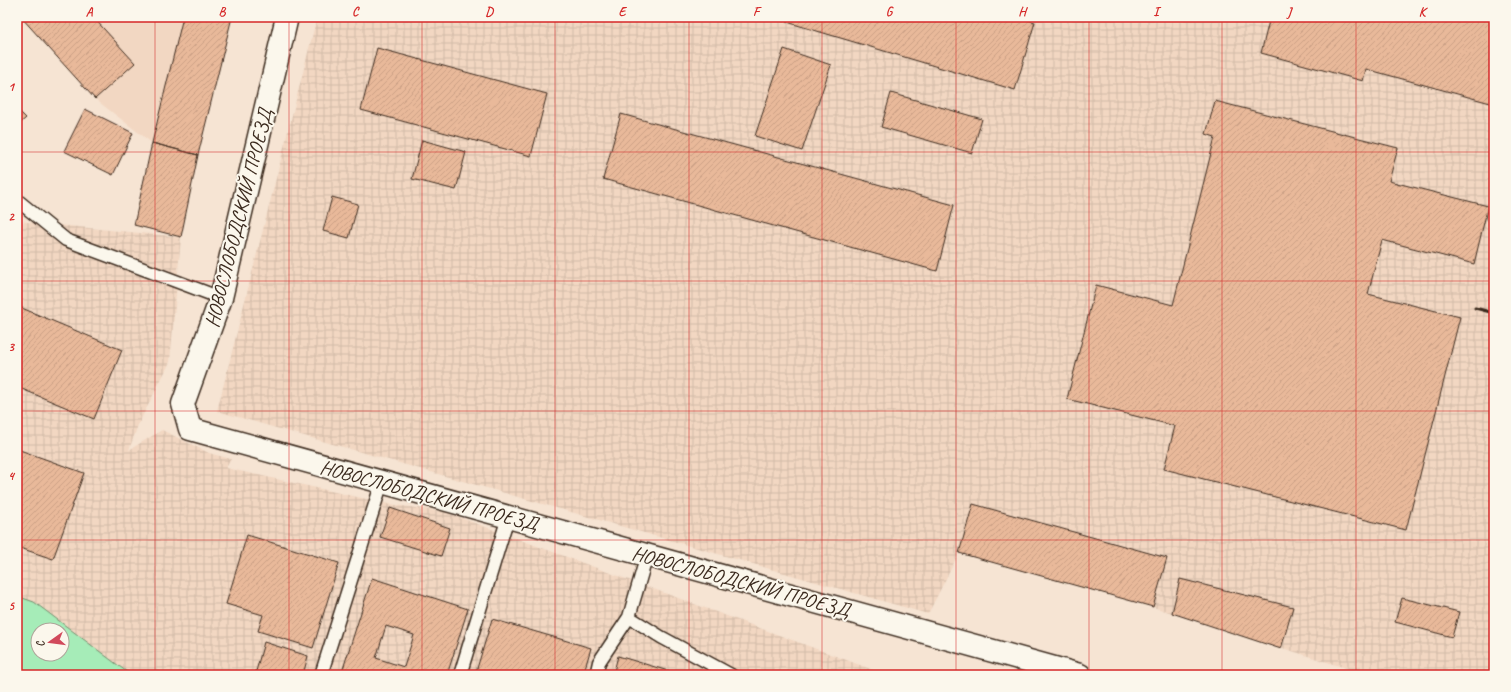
<svg xmlns="http://www.w3.org/2000/svg" width="1511" height="692" font-family="Caveat,sans-serif">
	<style>
		.built { fill: #f2d7c2 }
		.industrial { fill: url(#industrial-grid) }
		.green { fill: #a6ecb8; stroke: #708b6b; fill-rule: evenodd }
		.building { fill: url(#building-hatch); stroke: #3b2a1e; fill-rule: evenodd }
		.lines { fill: none; stroke-linecap: round; stroke-linejoin: round }
		.service-casing { stroke: #3b2a1e; stroke-width: 15 }
		.minor-casing { stroke: #3b2a1e; stroke-width: 25 }
		.service { stroke: #fbf7ec; stroke-width: 12 }
		.minor { stroke: #fbf7ec; stroke-width: 22 }
		.rail { stroke: #3b2a1e; stroke-width: 3 }
		.grid { fill: none; stroke: #d62828; stroke-width: 1; stroke-opacity: 0.55 }
		.labels { text-anchor: middle; stroke-width: 4; stroke-linejoin: round; paint-order: stroke }
		.street-label { font-size: 20px; fill: #3b2a1e; stroke: #fbf7ec }
		.neatline { fill: none; stroke: #d62828; stroke-width: 1.5 }
		.grid-label { font-size: 13px; text-anchor: middle; font-weight: bold; fill: #d62828 }
	</style>
	<defs>
		<pattern id="industrial-grid" width="8" height="8" patternUnits="userSpaceOnUse"><rect width="8" height="8" fill="#f2d7c2"/><path d="M0 4h8M4 0v8" fill="none" stroke="#d0b9a6"/></pattern>
		<pattern id="building-hatch" width="6" height="6" patternUnits="userSpaceOnUse"><rect width="6" height="6" fill="#e9b99a"/><path d="M-1 1l2-2M0 6l6-6M5 7l2-2" fill="none" stroke="#c99f84"/></pattern>
	</defs>
	<rect width="100%" height="100%" fill="#f6e4d3"/>
	<filter id="ink" filterUnits="userSpaceOnUse"><feTurbulence type="fractalNoise" baseFrequency=".025" numOctaves="2"/><feDisplacementMap in="SourceGraphic" scale="8" xChannelSelector="R" yChannelSelector="G"/><feConvolveMatrix kernelMatrix="1 2 1 2 8 2 1 2 1" color-interpolation-filters="sRGB"/></filter>
	<g filter="url(#ink)">
		<path class="built" d="M21 17H232L198 155 152 143 95 99Z"/>
		<path class="industrial" d="M317 17H1494V675H1368L1153 607 959 553 928 614 217 411Z
			M17 221 181 237 170 362 138 425 129 450 162 430 209 453 231 459 226 468 389 504 445 512 887 675H131L34 602 17 596Z"/>
		<path class="green" d="M17 596 34 602 131 675H17ZM38 630H62V654H38Z"/>
		<path class="building" d="M21 17H93L135 63 95 99Z
			M183 17H232L198 155 152 143Z
			M770 17H1018L1035 22 1015 90Z
			M1270 17H1494V104L1366 69 1363 81 1261 53Z
			M377 48 547 94 531 156 361 110Z
			M784 49 831 65 802 151 755 136Z
			M891 93 982 119 972 153 881 127Z
			M1215 101 1398 148 1389 181 1488 206 1474 264 1382 240 1368 294 1460 317 1406 530 1164 469 1175 426 1067 399 1096 285 1173 305 1215 137 1206 134Z
			M17 109 26 118 17 126Z
			M85 109 133 133 113 175 64 151Z
			M621 114 954 205 937 271 603 179Z
			M422 140 466 152 456 190 412 179Z
			M152 143 198 155 181 237 134 225Z
			M332 197 358 204 349 238 323 231Z
			M17 306 122 350 94 419 17 387Z
			M17 449 84 473 53 559 17 547Z
			M973 504 1167 558 1153 607 959 553Z
			M390 508 450 528 441 556 380 537Z
			M247 535 339 563 313 648 258 631 263 615 226 604Z
			M372 578 468 609 447 675H341ZM386 626 414 635 404 667 376 658Z
			M1180 579 1293 607 1281 649 1172 613Z
			M1402 598 1459 612 1452 637 1395 622Z
			M492 619 591 648 583 675H475Z
			M264 642 308 656 303 675H255Z
			M618 656 682 675H613Z"/>
		<g class="lines">
			<defs>
				<path id="service" d="M17 200 66 240 221 298
					M647 555 629 617 661 637 731 675
					M321 675 382 482
					M460 675 508 517
					M596 675 599 662 629 617"/>
				<path id="minor" d="M287 17 221 298 183 404 190 429 1080 675"/>
			</defs>
			<use href="#service" class="service-casing"/>
			<use href="#minor" class="minor-casing"/>
			<use href="#service" class="service"/>
			<use href="#minor" class="minor"/>
			<path class="rail" d="M1475 308 1494 313"/>
		</g>
	</g>
	<path class="grid" d="M155 17V675M289 17V675M422 17V675M555 17V675M689 17V675M822 17V675M956 17V675M1089 17V675M1222 17V675M1356 17V675M17 152H1494M17 281H1494M17 411H1494M17 540H1494"/>
	<g class="labels">
		<g class="street-label">
			<text transform="translate(238 218) rotate(-76)" y="7">НОВОСЛОБОДСКИЙ ПРОЕЗД</text>
			<text transform="translate(429 495) rotate(15)" y="7">НОВОСЛОБОДСКИЙ ПРОЕЗД</text>
			<text transform="translate(741 581) rotate(15)" y="7">НОВОСЛОБОДСКИЙ ПРОЕЗД</text>
		</g>
	</g>
	<rect width="1511" height="692" fill="none" stroke="#fbf7ec" stroke-width="44"/>
	<g transform="translate(50 642) rotate(256)"><circle r="19" fill="#fbf7ec" stroke="#aea59a"/>
	<path d="M0-3L7 15L0 10L-7 15Z" fill="#d1495b"/>
	<text y="-6" font-size="11" font-weight="bold" text-anchor="middle" fill="#3b2a1e">С</text>
	</g>
	<rect x="22" y="22" width="1467" height="648" class="neatline"/>
	<g class="grid-label">
		<text x="89" y="16">A</text>
		<text x="222" y="16">B</text>
		<text x="355" y="16">C</text>
		<text x="489" y="16">D</text>
		<text x="622" y="16">E</text>
		<text x="756" y="16">F</text>
		<text x="889" y="16">G</text>
		<text x="1022" y="16">H</text>
		<text x="1156" y="16">I</text>
		<text x="1289" y="16">J</text>
		<text x="1422" y="16">K</text>
		<text x="11" y="91">1</text>
		<text x="11" y="221">2</text>
		<text x="11" y="351">3</text>
		<text x="11" y="480">4</text>
		<text x="11" y="610">5</text>
	</g>
</svg>
